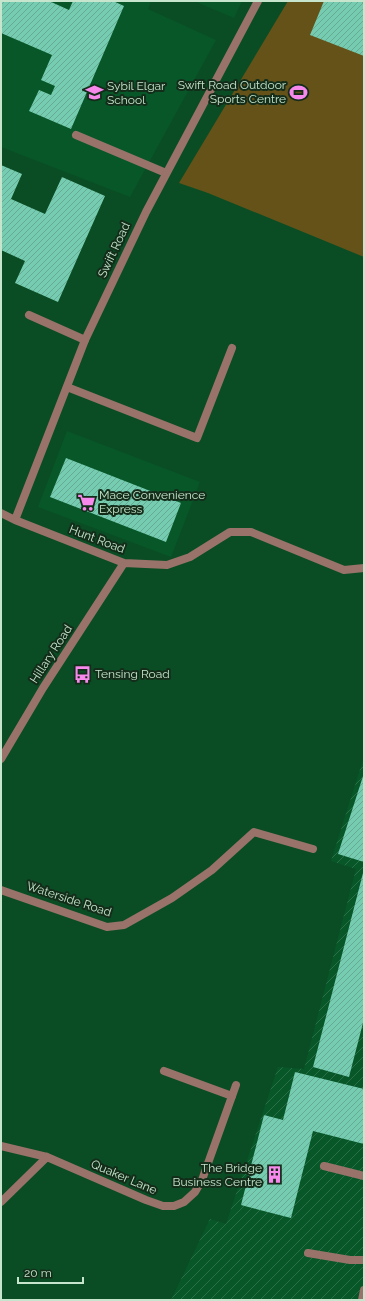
<svg xmlns="http://www.w3.org/2000/svg" width="365" height="1301" font-family="Raleway,sans-serif">
	<style>
		.built { fill: #075729 }
		.industrial { fill: url(#industrial-furrows) }
		.pitch { fill: #655219 }
		.building { fill: url(#building-hatch) }
		.lines { fill: none; stroke-linecap: round; stroke-linejoin: round }
		.lane { stroke: #99726a; stroke-width: 8 }
		.street { stroke: #99726a; stroke-width: 8 }
		.labels { text-anchor: middle; stroke-width: 4; stroke-linejoin: round; paint-order: stroke }
		.poi-label { font-size: 12px; fill: #c6e5cc; stroke: #132d1a; text-anchor: start }
		.street-label { font-size: 12px; fill: #c6e5cc; stroke: #132d1a }
	</style>
	<defs>
		<pattern id="industrial-furrows" width="10" height="10" patternUnits="userSpaceOnUse"><rect width="10" height="10" fill="#075729"/><path d="M-1 1l2-2M0 10L10 0M9 11l2-2" fill="none" stroke="#2a6f47"/></pattern>
		<pattern id="building-hatch" width="6" height="6" patternUnits="userSpaceOnUse"><rect width="6" height="6" fill="#76ccb0"/><path d="M-1 1l2-2M0 6l6-6M5 7l2-2" fill="none" stroke="#67aa93"/></pattern>
	</defs>
	<rect width="100%" height="100%" fill="#0a4d24"/>
	<path class="built" d="M1 1H151L148 9 216 40 130 197 1 147Z
		M194 1H242L234 18Z
		M67 431 200 482 171 557 38 507Z"/>
	<path class="industrial" d="M364 757V1300H171L210 1219 226 1224 278 1067 304 1069 356 869 331 861Z"/>
	<path class="pitch" d="M288 1H364V257L208 193 179 183Z"/>
	<path class="building" d="M1 1H49L69 10 73 1H113L124 6 71 129 29 111 39 90 51 95 55 86 41 80 52 55 1 33Z
		M324 1H360L364 3V56L310 35Z
		M1 165 22 174 11 199 45 214 62 177 105 196 58 302 15 283 25 261 1 250Z
		M66 458 181 503 166 542 50 497Z
		M364 773V862L338 854Z
		M363 873H364V1019L349 1077 313 1067Z
		M295 1072 364 1089V1144L313 1131 291 1218 241 1205 264 1115 283 1120Z"/>
	<g class="lines">
		<path class="lane" d="M76 135 166 173
			M29 315 85 340
			M67 387 197 438 232 348
			M164 1071 232 1096
			M324 1166 364 1176
			M362 1300 364 1290"/>
		<path class="street" d="M1 513 15 520 124 563 167 565 190 557 230 532H251L344 570 364 568
			M15 520 85 340 146 212 258 1
			M1 759 43 688 124 563
			M1 890 107 927 124 925 172 898 212 870 254 832 313 849
			M1 1146 47 1157 146 1200 163 1206H174L184 1202 195 1192 202 1180 236 1085
			M1 1202 47 1157
			M308 1253 350 1260H364"/>
	</g>
	<defs>
		<symbol id="stadium-bare" viewBox="-9 -9 18 18"><path d="M0-5a6.5 5 0 1 0 0 10a6.5 5 0 1 0 0-10ZM-3.5-1.8h7v3.6h-7Z" fill="#f788ec" stroke="#132d1a" stroke-width="2.5" paint-order="stroke"/></symbol>
		<symbol id="school-bare" viewBox="-9 -9 18 18"><path d="M0-5L7-2L0 1L-7-2ZM-4 1L0 2.5L4 1V4Q0 6-4 4Z" fill="#f788ec" stroke="#132d1a" stroke-width="2.5" paint-order="stroke"/></symbol>
		<symbol id="supermarket-bare" viewBox="-9 -9 18 18"><path d="M-6-5.5h2.5l.6 2H6L4.5 2H-2.5L-4.4-4H-6ZM-1.5 3.2a1.3 1.3 0 1 0 .1 0ZM3 3.2a1.3 1.3 0 1 0 .1 0Z" fill="#f788ec" stroke="#132d1a" stroke-width="2.5" paint-order="stroke"/></symbol>
		<symbol id="bus-bare" viewBox="-9 -9 18 18"><path d="M-5-6H5V4H4V6H2V4H-2V6H-4V4H-5ZM-3.5-4V0h7V-4ZM-3.5 1.2v1.5H-2V1.2ZM2 1.2v1.5H3.5V1.2Z" fill="#f788ec" stroke="#132d1a" stroke-width="2.5" paint-order="stroke"/></symbol>
		<symbol id="building-bare" viewBox="-9 -9 18 18"><path d="M-4-6H4V6H1V3H-1V6H-4ZM-2.5-4.3h1.7v1.8h-1.7ZM.8-4.3h1.7v1.8H.8ZM-2.5-1h1.7V.8h-1.7ZM.8-1h1.7V.8H.8Z" fill="#f788ec" stroke="#132d1a" stroke-width="2.5" paint-order="stroke"/></symbol>
	</defs>
	<g fill-rule="evenodd">
		<use href="#stadium-bare" x="286" y="80" width="25" height="25"/>
		<use href="#school-bare" x="82" y="80" width="25" height="25"/>
		<use href="#supermarket-bare" x="74" y="490" width="25" height="25"/>
		<use href="#bus-bare" x="70" y="662" width="25" height="25"/>
		<use href="#building-bare" x="262" y="1162" width="25" height="25"/>
	</g>
	<g class="labels">
		<g class="poi-label">
			<text x="286" y="89" text-anchor="end">Swift Road Outdoor<tspan x="286" dy="14">Sports Centre</tspan></text>
			<text x="107" y="90">Sybil Elgar<tspan x="107" dy="14">School</tspan></text>
			<text x="99" y="499">Mace Convenience<tspan x="99" dy="14">Express</tspan></text>
			<text x="95" y="678">Tensing Road</text>
			<text x="262" y="1172" text-anchor="end">The Bridge<tspan x="262" dy="14">Business Centre</tspan></text>
		</g>
		<g class="street-label">
			<text transform="translate(114 250) rotate(-65)" y="4">Swift Road</text>
			<text transform="translate(97 539) rotate(21)" y="4">Hunt Road</text>
			<text transform="translate(51 654) rotate(-57)" y="4">Hillary Road</text>
			<text transform="translate(69 899) rotate(18)" y="4">Waterside Road</text>
			<text transform="translate(124 1177) rotate(23)" y="4">Quaker Lane</text>
		</g>
	</g>
	<rect width="365" height="1301" fill="none" stroke="#c6e5cc" stroke-width="4"/>
	<path d="M18 1277v6h65v-6" fill="none" stroke="#c6e5cc" stroke-width="2"/>
	<text x="24" y="1277" font-size="12" fill="#c6e5cc" stroke="#132d1a" stroke-width="3" paint-order="stroke">20 m</text>
</svg>
